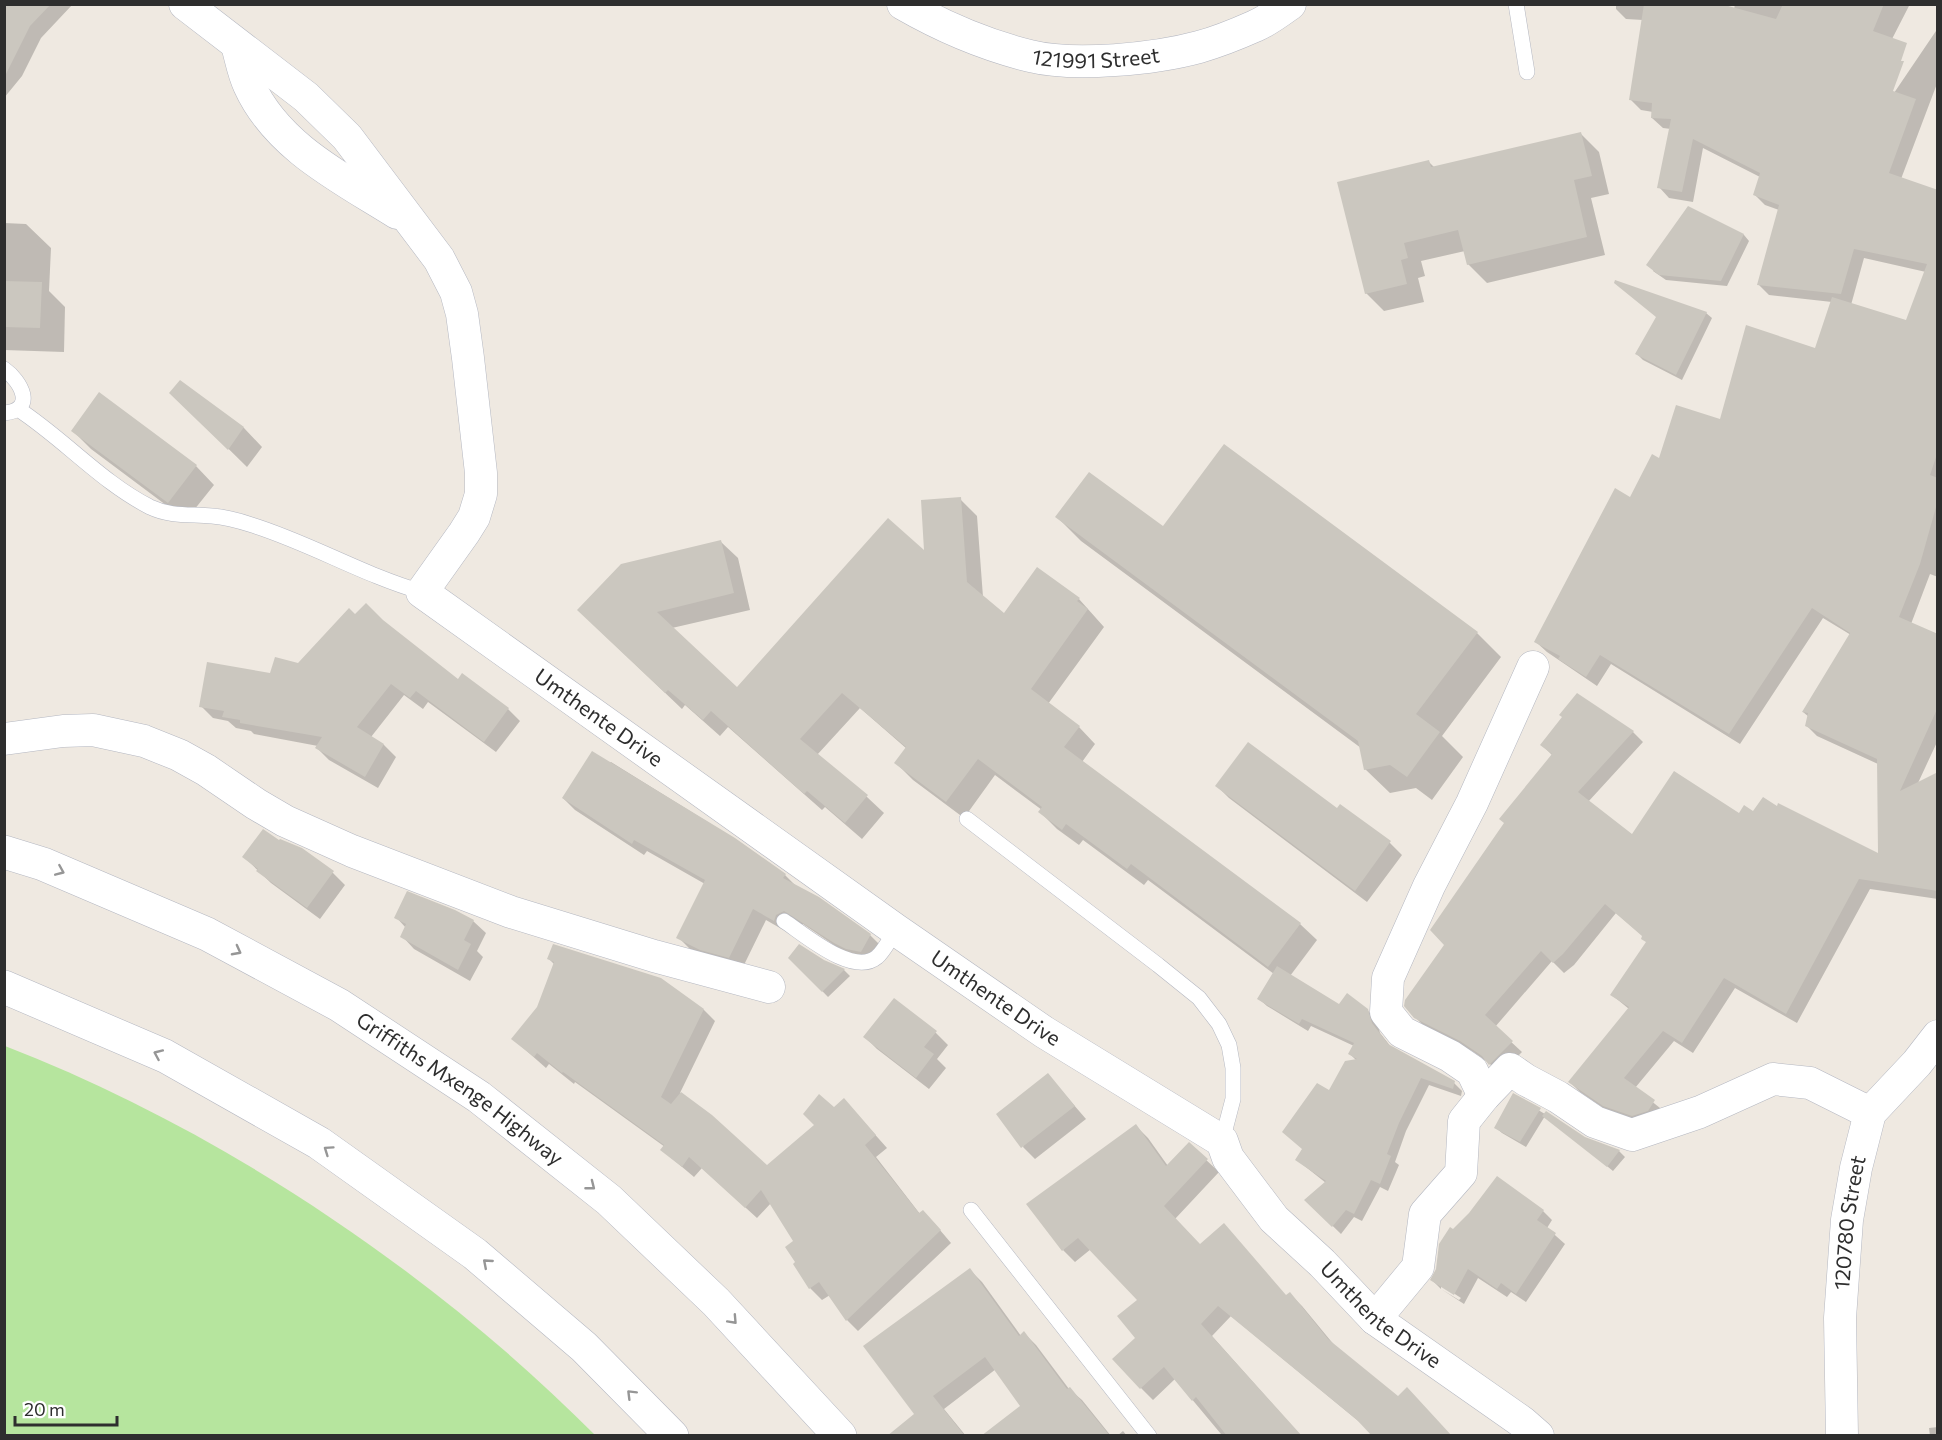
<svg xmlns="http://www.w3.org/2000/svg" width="1942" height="1440" font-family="Commissioner,sans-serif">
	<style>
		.green { fill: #b6e59e }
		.shadow { fill: #0003; fill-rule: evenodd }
		.building { fill: #cbc7bf }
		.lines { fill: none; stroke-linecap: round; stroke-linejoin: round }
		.service-casing { stroke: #b4b7c1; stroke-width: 16 }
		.minor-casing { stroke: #b4b7c1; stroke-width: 33 }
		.tertiary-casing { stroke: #b4b7c1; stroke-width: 34 }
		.service { stroke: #fff; stroke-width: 15 }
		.minor { stroke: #fff; stroke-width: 32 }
		.tertiary { stroke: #fff; stroke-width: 33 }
		.oneway { stroke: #969696 }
		.labels { text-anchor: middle; stroke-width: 4.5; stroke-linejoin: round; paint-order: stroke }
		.street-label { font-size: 21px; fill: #2e2e2e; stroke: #fff }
	</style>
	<rect width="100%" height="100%" fill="#efe9e1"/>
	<path class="green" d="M5 1046C220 1129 433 1272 595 1435H5Z"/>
	<path class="shadow" d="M4 4H73L41 38 22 76 4 98Z
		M1616 4H1700L1722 72 1735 4H1910L1837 146 1852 155 1938 28V81L1901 179 1938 192V577L1930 574 1911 624 1938 636V740L1918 783 1938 774V899L1870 889 1797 1023 1735 988 1693 1053 1674 1041 1635 1088 1665 1112 1644 1126 1615 1116 1580 1092 1570 1082 1629 1009 1612 995 1647 943 1644 937 1616 913 1574 965 1564 973 1552 961 1495 1027 1522 1052 1500 1074 1489 1063 1472 1051 1426 1028 1415 1017 1446 945 1553 756 1542 745 1633 732 1643 742 1588 802 1633 836 1778 808 1880 855 1878 764 1817 736 1806 725 1809 717 1803 712 1851 635 1823 618 1740 744 1611 664 1597 686 1547 652 1536 642 1631 499 1660 460 1721 421 1816 350 1832 302 1769 295 1759 285 1779 210 1765 205 1755 195 1760 177 1703 148 1693 202 1669 198 1659 187 1671 129 1663 128 1652 118 1653 112 1641 110 1631 100 1643 20 1626 19 1616 9ZM1864 258 1926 272 1907 322 1851 305Z
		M1580 133 1599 152 1609 194 1591 198 1605 255 1487 283 1468 264 1465 251 1421 261 1425 276 1418 278 1424 302 1384 311 1366 293 1429 162 1435 168Z
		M1689 208 1744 235 1749 241 1727 286 1666 280 1653 271Z
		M4 223 26 224 51 248 49 291 65 307 64 352 4 350Z
		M1706 313 1712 318 1682 380 1643 360 1637 354Z
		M181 382 244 428 262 447 247 467 190 411Z
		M73 431 196 466 214 485 186 520 91 449Z
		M960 499 977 516 983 597 1005 615 1079 599 1104 627 1048 704 1079 727 1095 744 1082 762 1300 924 1317 940 1290 976 1339 1006 1367 1010 1376 1019 1380 1033 1391 1047 1454 1083 1462 1091 1461 1096 1429 1085 1406 1131 1395 1162 1399 1165 1388 1191 1380 1187 1362 1221 1354 1217 1341 1234 1306 1200 1326 1183 1297 1160 1330 1092 1357 1061 1350 1054 1354 1046 1311 1026 1308 1031 1267 1006 1259 999 1274 974 1148 880 1144 885 1083 840 1079 845 1057 829 1040 812 1042 810 995 775 964 818 913 780 896 763 907 749 860 708 817 755 867 797 884 813 862 839 825 807 822 810 728 727 720 736 685 705 682 709 595 626 721 542 738 558 750 610 672 628 737 689 926 554Z
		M1057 517 1163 529 1477 633 1501 657 1442 736 1463 757 1432 800 1416 788 1390 793 1365 769 1361 748 1081 541Z
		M355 616 382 621 458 681 508 709 520 721 496 752 428 702 423 709 404 695 371 737 384 745 396 757 378 788 329 760 317 748 318 746 254 734 251 731 236 728 228 721 213 718 201 706 299 665Z
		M611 762 735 839 785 875 797 887 870 935 882 947 873 963 847 954 803 924H792L787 932 766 920 742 969 690 949 678 937 705 884 647 851 644 855 575 810 563 798Z
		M1217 786 1337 810 1340 806 1390 843 1402 855 1367 902 1229 798Z
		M244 857 333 873 345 885 320 919 271 883Z
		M396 917 473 921 486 933 477 951 483 957 470 981 414 949 402 936 406 928Z
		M790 958 823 961 844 970 850 976 828 997Z
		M549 959 704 1010 715 1021 680 1093 711 1117 767 1167 834 1109 855 1112 887 1148 876 1157 920 1214 934 1223 951 1243 858 1331 847 1320 830 1295 822 1300 810 1288 795 1264 797 1263 796 1242 771 1203 757 1218 702 1168 694 1177 662 1150 665 1147 575 1082 574 1084 549 1064 546 1068 513 1039 538 1008 555 965Z
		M894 1000 936 1033 948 1045 937 1059 946 1068 929 1089 877 1049 865 1037Z
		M1048 1075 1086 1119 1035 1159 1023 1147Z
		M1514 1095 1584 1138 1619 1151 1625 1157 1613 1171 1545 1116 1526 1147 1502 1133 1496 1128Z
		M1136 1126 1148 1138 1168 1166 1189 1144 1219 1172 1175 1219 1200 1246 1287 1296 1290 1294 1302 1306 1335 1346 1368 1429 1231 1316 1212 1336 1301 1436H1220L1221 1434 1175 1379 1153 1400 1141 1388 1138 1338 1139 1300 1091 1249 1075 1262 1063 1250Z
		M1543 1211 1552 1220 1547 1228 1565 1244 1526 1302 1511 1292 1507 1297 1478 1278 1464 1304 1441 1289 1459 1300 1461 1298 1441 1285V1289L1432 1280 1453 1231Z
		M970 1270 982 1282 1021 1336 1024 1333 1036 1345 1069 1389 1082 1400 1111 1436H983L1022 1406 996 1369 944 1409 966 1436H922L916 1414Z
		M1938 1427V1436H1930L1929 1428Z
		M1123 1431 1127 1436H1117Z"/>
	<path class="building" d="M4 4H51L30 26 4 78Z
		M1644 4H1721L1776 19 1783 4H1884L1873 31 1907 43 1901 61H1904L1893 91 1916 99 1889 173 1938 190V451L1930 475 1938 478V500L1920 564 1899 617 1938 634V707L1900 791 1938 772V891L1859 879 1786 1014 1724 978 1682 1043 1663 1031 1624 1078 1655 1100 1648 1111 1632 1116 1603 1106 1568 1082 1629 1007 1610 995 1646 942 1641 939 1642 936 1605 904 1563 954 1553 963 1541 951 1485 1015 1513 1041 1489 1065 1482 1056 1460 1041 1414 1018 1404 1006 1405 1000 1444 945 1430 930 1504 823 1499 819 1552 754 1540 745 1562 717 1559 715 1577 693 1634 731 1578 792 1632 834 1674 771 1739 813 1744 805 1753 811 1763 797 1777 806 1778 803 1878 853 1877 759 1805 726 1808 713 1802 712 1850 633 1812 608 1729 734 1600 655 1586 677 1558 659 1560 656 1534 642 1615 488 1630 497 1652 454 1659 458 1676 405 1720 419 1746 325 1815 348 1832 297 1906 320 1927 264 1854 249 1841 294 1757 285 1779 205 1753 195 1760 173 1693 139 1682 192 1657 188 1671 119 1651 118 1652 103 1629 100Z
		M1581 132 1592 176 1574 180 1587 237 1467 265 1458 230 1404 243 1408 258 1401 260 1407 284 1365 294 1337 182 1429 160 1431 167Z
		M1688 206 1744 234 1721 281 1659 275 1646 265Z
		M1615 280 1707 312 1676 375 1635 354 1656 317 1614 283Z
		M4 281 42 282 40 328 4 327Z
		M180 380 244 427 228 450 169 393Z
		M99 392 197 465 168 503 71 431Z
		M1224 444 1478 632 1416 714 1440 732 1407 777 1390 765 1364 770 1358 741 1055 517 1089 472 1163 526Z
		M961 497 967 582 1004 613 1037 567 1080 598 1077 601 1088 609 1031 689 1080 726 1064 747 1301 923 1268 967 1131 864 1127 869 1066 824 1062 830 1038 812 1042 807 978 759 946 802 894 763 906 747 842 693 800 739 868 795 845 823 807 791 804 794 711 711 703 720 668 690 665 693 577 610 621 564 721 540 734 593 657 612 737 687 888 518 924 550 921 500Z
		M366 603 383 620 458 679 462 673 509 708 484 742 416 691 410 698 391 684 357 727 384 744 365 777 315 748 322 737 240 723V720L222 717 224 711 199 707 207 662 270 673 275 657 298 663 349 608 355 614Z
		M1248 742 1337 808 1340 804 1391 841 1355 891 1215 786Z
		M592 751 735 838 786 874 783 878 819 897 871 934 861 952 846 949 834 943 784 911 776 915 774 921 753 909 729 958 700 950 676 938 705 880 634 840 632 844 562 798Z
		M263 829 279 840 280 839 302 848 334 871 307 908 256 871 258 869 242 857Z
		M407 891 455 910 474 920 464 940 471 944 458 970 400 937 406 924 394 918Z
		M553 944 661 978 704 1009 661 1097 671 1104 681 1092 712 1115 767 1165 814 1125 803 1114 819 1094 834 1107 844 1098 876 1135 865 1145 919 1213 923 1210 941 1230 846 1321 819 1282 809 1289 793 1264 795 1262 785 1247 793 1241 761 1190 745 1208 689 1157 682 1167 660 1150 664 1145 563 1072 562 1073 537 1053 534 1057 511 1039 537 1007 554 962 547 959Z
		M799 944 824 960 845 969 822 992 788 958Z
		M1277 966 1339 1004 1347 993 1368 1009 1372 1023 1388 1044 1455 1081 1453 1089 1421 1078 1399 1123 1387 1154 1391 1156 1380 1184 1371 1180 1354 1214 1346 1210 1332 1227 1304 1200 1326 1181 1295 1160 1302 1149 1282 1132 1317 1083 1329 1090 1345 1061 1357 1059 1348 1054 1354 1043 1302 1019 1299 1024 1257 999Z
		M894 998 937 1031 924 1047 934 1054 916 1078 863 1037Z
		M1048 1073 1075 1106 1021 1148 996 1114Z
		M1513 1093 1541 1108 1520 1142 1494 1128Z
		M1546 1111 1585 1137 1620 1150 1607 1167 1542 1116Z
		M1136 1124 1166 1166 1189 1142 1208 1159 1164 1206 1200 1244 1224 1223 1286 1295 1290 1292 1328 1339 1398 1396 1407 1387 1452 1436H1372L1357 1420 1218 1306 1201 1324 1302 1436H1227L1196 1397 1192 1401 1164 1367 1140 1389 1112 1359 1135 1338 1117 1316 1137 1300 1078 1238 1062 1251 1026 1204Z
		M1497 1176 1544 1210 1537 1220 1556 1233 1516 1294 1501 1283 1497 1289 1468 1269 1454 1295 1430 1280 1436 1269 1439 1244 1450 1227 1453 1229 1469 1213Z
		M970 1268 1019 1336 1024 1331 1067 1389 1070 1387 1110 1436H981L1020 1406 985 1357 933 1396 965 1436H887L914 1414 863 1346Z"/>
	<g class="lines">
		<defs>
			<path id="service" d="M1516 4 1527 72
				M4 369C21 381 37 410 4 413
				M18 409C64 439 101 482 150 507 171 517 190 514 212 516 226 517 240 521 252 525 310 543 363 575 422 592
				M967 819 1158 965 1199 998 1219 1024 1229 1045 1233 1068V1099L1222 1141
				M784 921C804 934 853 977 877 957 885 950 890 938 896 930
				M971 1210 1149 1436"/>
			<g id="minor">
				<path id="s1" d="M185 4 306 97 347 137 439 259 456 292 462 314 468 358 481 473V494L474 517 464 533 422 592 896 930 1044 1032 1222 1141 1228 1158 1274 1219 1322 1263 1375 1319 1522 1422 1538 1436"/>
				<path id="s2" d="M903 4C943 27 985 45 1030 56 1074 67 1155 59 1199 47 1217 42 1237 34 1255 26 1267 21 1279 12 1290 4"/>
				<path d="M237 45C241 59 243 72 249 85 277 147 343 179 397 213"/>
				<path d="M4 739 63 731 93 730 144 741 179 755 206 770 256 804 285 821 352 851 511 912 654 956 769 987"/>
				<path d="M1484 1096 1472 1071 1450 1056 1402 1032 1386 1012 1388 978 1429 886 1472 803 1533 667"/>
				<path d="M1375 1319 1418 1267 1425 1214 1461 1173 1464 1121 1484 1096 1510 1069 1526 1080 1558 1097 1595 1122 1632 1135 1700 1112 1773 1079 1810 1083 1870 1113"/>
				<path id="s3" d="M1842 1436 1840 1318 1847 1220 1856 1168 1870 1113 1917 1063 1938 1036"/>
			</g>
			<g id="tertiary">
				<path id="s4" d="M4 852 43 864 207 934 339 1005 479 1097 609 1200 716 1302 840 1436"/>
				<path d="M4 987 165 1056 319 1143 475 1254 584 1347 672 1436"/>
			</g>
		</defs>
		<use href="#service" class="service-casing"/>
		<use href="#minor" class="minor-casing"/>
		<use href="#tertiary" class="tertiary-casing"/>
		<use href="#service" class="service"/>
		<use href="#minor" class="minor"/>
		<use href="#tertiary" class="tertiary"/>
	</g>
	<defs><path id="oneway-chevron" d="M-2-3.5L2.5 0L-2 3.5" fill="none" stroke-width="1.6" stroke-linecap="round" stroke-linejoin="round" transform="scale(1.5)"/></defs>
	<g class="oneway">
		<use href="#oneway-chevron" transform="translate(60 871) rotate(23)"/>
		<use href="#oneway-chevron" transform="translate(237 951) rotate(28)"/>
		<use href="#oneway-chevron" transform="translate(158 1054) rotate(-156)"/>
		<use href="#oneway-chevron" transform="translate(328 1150) rotate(-145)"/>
		<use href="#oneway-chevron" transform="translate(591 1186) rotate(38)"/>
		<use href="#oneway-chevron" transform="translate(487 1263) rotate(-139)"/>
		<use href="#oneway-chevron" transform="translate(733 1320) rotate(47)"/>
		<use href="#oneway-chevron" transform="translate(631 1394) rotate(-135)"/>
	</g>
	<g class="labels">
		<g class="street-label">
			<text dy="7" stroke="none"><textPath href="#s2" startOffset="204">121991 Street</textPath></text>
			<text dy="7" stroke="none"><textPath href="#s1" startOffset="936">Umthente Drive</textPath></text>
			<text dy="7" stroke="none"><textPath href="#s1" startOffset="1422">Umthente Drive</textPath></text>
			<text dy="7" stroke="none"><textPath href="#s4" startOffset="516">Griffiths Mxenge Highway</textPath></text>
			<text dy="7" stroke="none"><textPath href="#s3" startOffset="214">120780 Street</textPath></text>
			<text dy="7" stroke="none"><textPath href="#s1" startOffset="1928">Umthente Drive</textPath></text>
		</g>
	</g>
	<rect width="1942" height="1440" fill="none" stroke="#2e2e2e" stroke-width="12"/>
	<path d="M15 1416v9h102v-9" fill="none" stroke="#2e2e2e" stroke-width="3"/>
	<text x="24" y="1416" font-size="18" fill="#2e2e2e" stroke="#ffffff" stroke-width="4.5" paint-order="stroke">20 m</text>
</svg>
